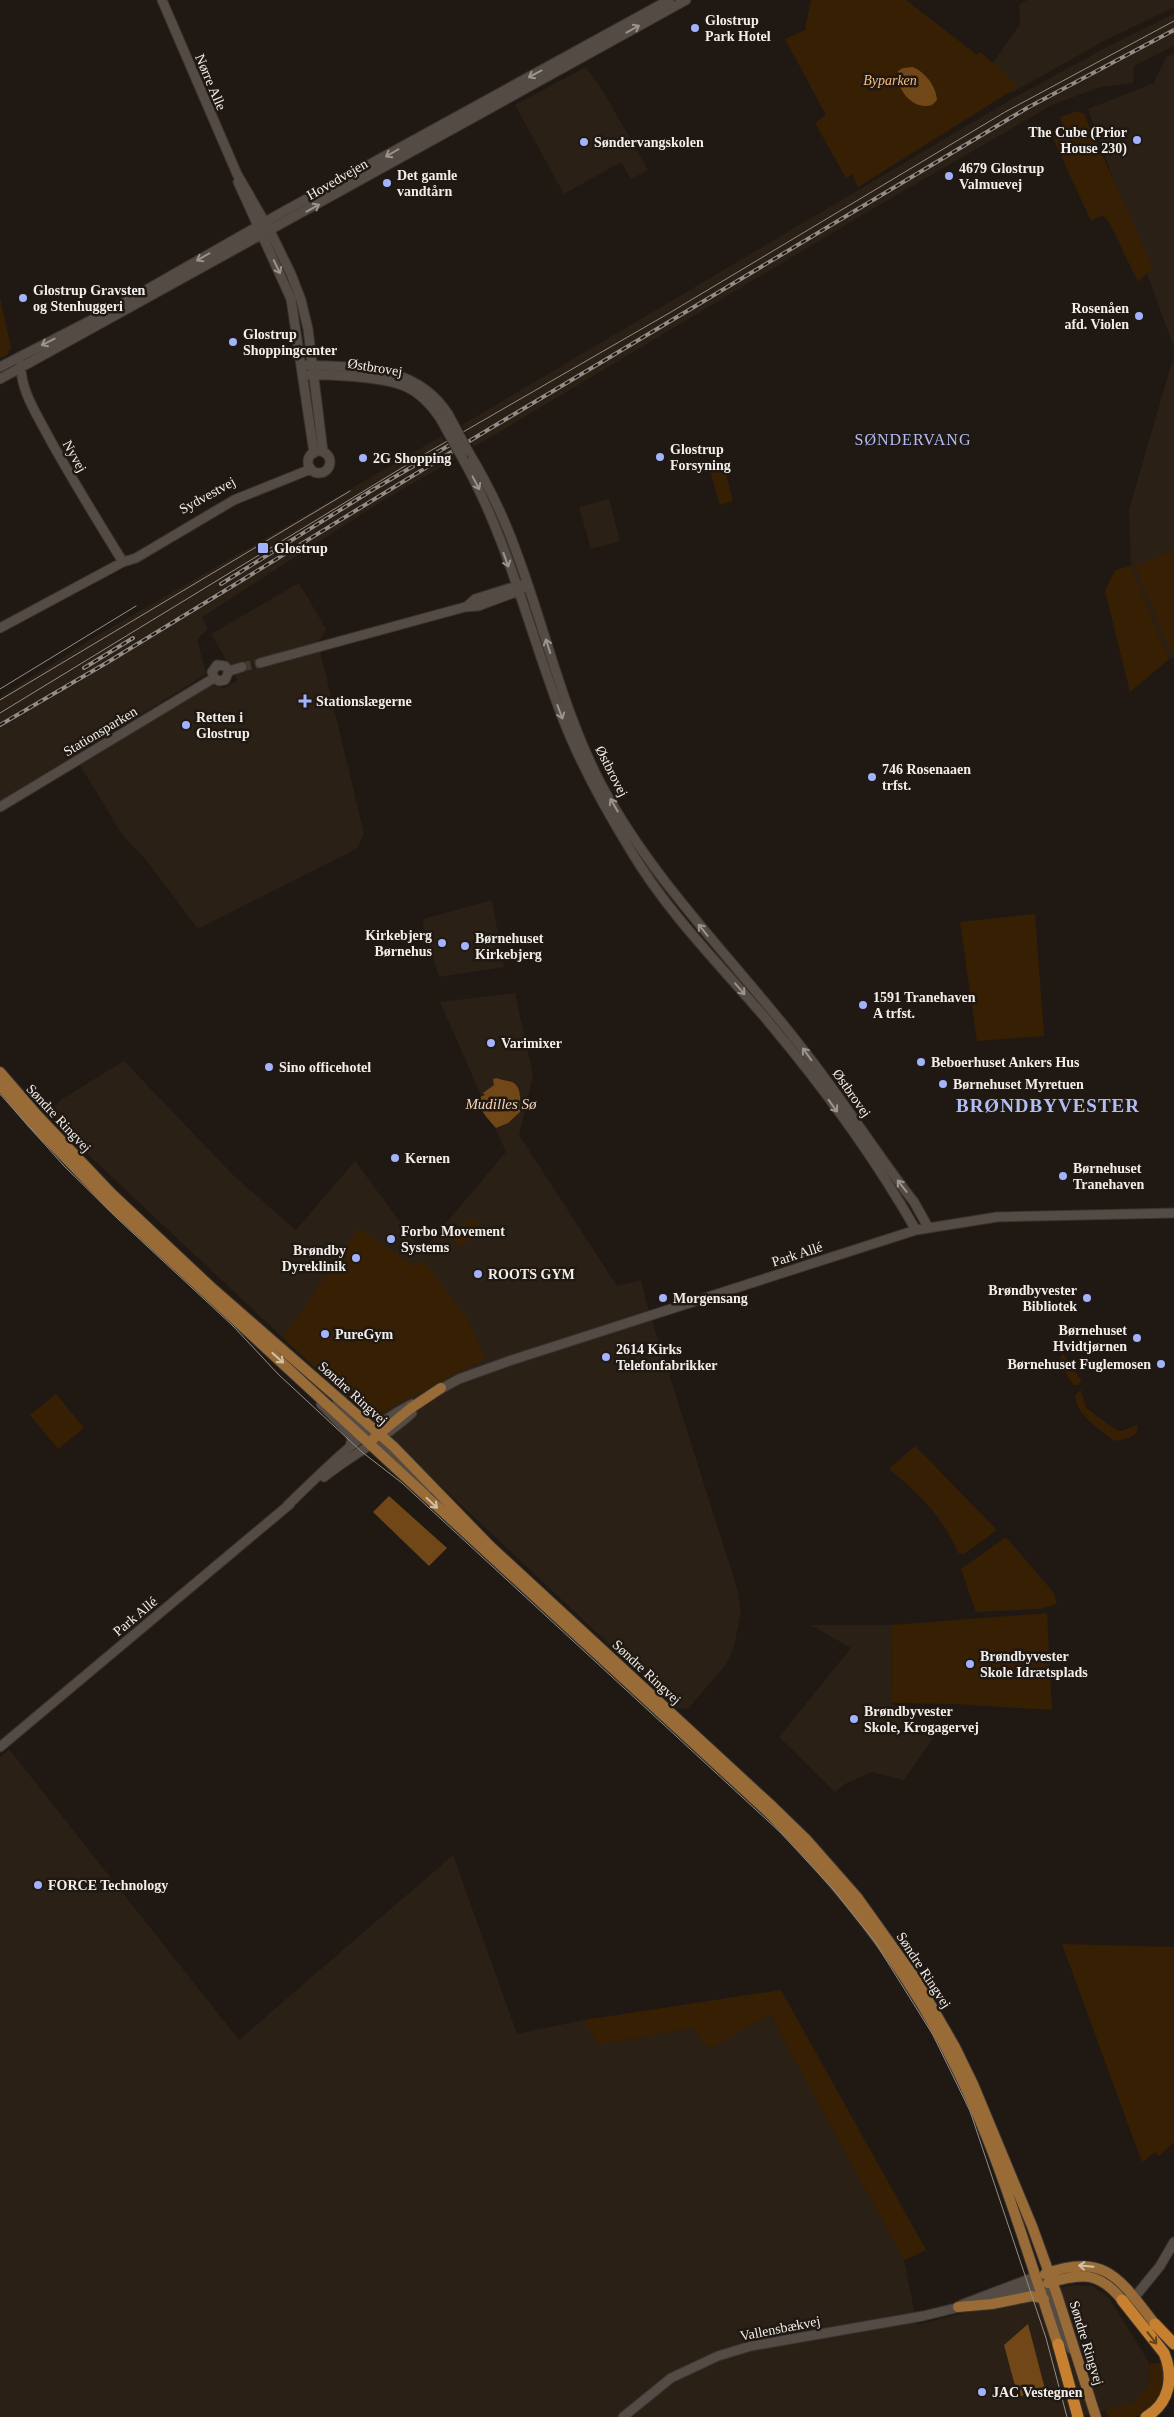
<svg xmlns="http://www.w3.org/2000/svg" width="1174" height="2417" font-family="'Times New Roman',serif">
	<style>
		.built { fill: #2b2015 }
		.green { fill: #371f04 }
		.water { fill: #714717 }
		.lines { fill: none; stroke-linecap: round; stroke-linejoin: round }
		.secondary-tunnel { stroke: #403933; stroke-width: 9; stroke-dasharray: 9 4.5; stroke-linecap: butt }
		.secondary-casing { stroke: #383330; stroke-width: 11 }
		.primary-casing { stroke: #383330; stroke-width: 12 }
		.highway-casing { stroke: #383330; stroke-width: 13 }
		.secondary { stroke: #534b44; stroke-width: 9 }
		.primary { stroke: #996b37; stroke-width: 10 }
		.highway { stroke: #c7802f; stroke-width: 11 }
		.tram { stroke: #928d88; stroke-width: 1 }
		.rail-casing { stroke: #928d88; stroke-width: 4 }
		.rail { stroke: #201913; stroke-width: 2; stroke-dasharray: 5.5; stroke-linecap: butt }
		.secondary-bridge-casing { stroke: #383330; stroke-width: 11; stroke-linecap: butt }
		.secondary-bridge { stroke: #534b44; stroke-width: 9 }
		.oneway { stroke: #9b948e }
		.oneway2 { stroke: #d3c0ab }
		.oneway3 { stroke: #63421e }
		.poi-dot { fill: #a3b2fd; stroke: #201913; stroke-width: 2 }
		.labels { text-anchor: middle; stroke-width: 5; stroke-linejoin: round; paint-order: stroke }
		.poi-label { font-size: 14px; font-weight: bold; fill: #f2ede9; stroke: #201913; text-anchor: start }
		.park-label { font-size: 14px; font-style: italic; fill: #fcbd7e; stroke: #201913 }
		.street-label { font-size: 14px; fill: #f2ede9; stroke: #201913 }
		.water-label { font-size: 15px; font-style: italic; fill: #f6d5b7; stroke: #201913 }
		.quarter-label { font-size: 16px; letter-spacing: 1px; fill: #b1bef5; stroke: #201913 }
		.district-label { font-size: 19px; font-weight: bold; letter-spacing: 1px; fill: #b1bef5; stroke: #201913 }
	</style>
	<rect width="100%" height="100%" fill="#201913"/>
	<path class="built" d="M1027 0H1174V7L1106 40 1011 93 991 66 1020 24 1019 5Z
		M1174 14V46L1134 66 1133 83 1100 87 1052 105 869 211 474 447 462 425 1019 95 1109 46Z
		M1174 53V348L1088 109 1154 83 1166 57Z
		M586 67 603 91 648 170 631 179 621 162 564 194 515 105Z
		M1174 355V657L1169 659 1131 566 1129 510Z
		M442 436 455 459 384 500 202 617 208 629 197 639 206 674 0 802V697L95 637Z
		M609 499 620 541 591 549 579 507Z
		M299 583 326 629 318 643 364 833 358 847 350 852 198 929 147 861 123 836 80 765 212 685 225 688 238 680 211 634Z
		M492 900 504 967 439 977 423 925V919Z
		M515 993 533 1076 519 1135 617 1286 641 1280 647 1305 737 1588 741 1611 734 1647 726 1664 688 1709 677 1708 46 1115 62 1099 124 1061 234 1176 296 1230 355 1161 422 1251 506 1152 440 1002Z
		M811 1625H891L892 1703 936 1734 904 1780 872 1772 845 1784 835 1792 779 1737 851 1648Z
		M9 1749 239 2040 453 1855 517 2034 584 2020 598 2045 693 2028 708 2049 770 2015 904 2260 917 2325 1073 2285 1093 2286 1109 2298 1150 2364 1149 2387 1132 2404 1077 2417H0V1757Z"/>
	<path class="green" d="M811 0H906L977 55 980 52 1014 81 1016 88 858 187 852 174 846 178 815 123 826 115 785 39 805 30Z
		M1078 111 1084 114 1153 268 1138 282 1110 224 1103 215 1091 221 1051 134 1064 128 1060 117Z
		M0 298 11 348 7 355 0 358Z
		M724 467 733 501 720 505 710 471Z
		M1174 550V653L1172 654 1135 566Z
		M1131 566 1169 659 1130 692 1105 591 1115 570Z
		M1035 914 1044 1036 977 1041 960 922Z
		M474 1218 483 1232 458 1247 450 1232Z
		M359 1228 415 1267 423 1260 468 1319 485 1359 375 1416 366 1415 283 1338Z
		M1063 1354C1071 1363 1074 1372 1082 1381L1078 1385H1073L1062 1366 1060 1358Z
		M1081 1390 1086 1408 1116 1430 1122 1431 1137 1425C1140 1437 1125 1439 1115 1441 1100 1429 1076 1416 1075 1395Z
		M56 1394 84 1428 58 1449 30 1415Z
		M915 1446 997 1530 964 1554 958 1553C942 1515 920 1495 889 1469Z
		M1006 1537 1054 1593 1057 1604 1039 1609 976 1612 961 1569Z
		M1047 1613 1052 1710 955 1704 892 1703 891 1625Z
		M1062 1944 1174 1947V2142L1159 2156 1155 2152 1143 2162 1140 2157Z
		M781 1990 926 2250 904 2260 770 2015 708 2049 693 2028 598 2045 584 2020Z
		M1162 2362C1166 2382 1159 2411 1135 2417 1127 2417 1116 2417 1108 2417L1105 2409 1132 2404 1149 2387 1150 2364Z"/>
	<path class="water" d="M913 67C926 73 936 86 937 100L932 105C913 111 895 89 898 71L903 68Z
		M497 1078C502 1081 509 1080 514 1083 522 1089 520 1103 520 1112L508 1123 496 1128C488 1119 477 1109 480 1097L485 1095 483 1093 494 1085 493 1079Z
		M389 1496 447 1548 429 1566 373 1512Z
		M1028 2324 1045 2389 1018 2397 1004 2345Z"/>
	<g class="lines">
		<path class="secondary-tunnel" d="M242 667 260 663"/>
		<defs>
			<path id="secondary" d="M162 0 237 174 270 231 291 274 301 300 308 329 323 452
				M238 182 291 299 314 453
				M21 364C20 389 36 413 47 434 71 478 97 520 123 562
				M306 365C359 368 416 364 448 414
				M0 367 111 310 281 213 669 0
				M308 375C325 374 341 376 358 377 397 381 417 384 440 418
				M0 379 686 0
				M468 451C483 476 497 503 508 530 542 613 559 704 601 784 654 883 734 960 802 1048 842 1098 875 1152 914 1202L928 1227
				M308 462a11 11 0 1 1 22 0a11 11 0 1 1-22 0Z
				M464 461C508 540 529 630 561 714 579 762 604 807 631 851 666 910 716 961 761 1013 818 1080 872 1153 916 1230
				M466 607 475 599 520 585
				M0 628 123 562 136 558 234 500 311 469
				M260 663 465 607 478 606 521 590
				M229 671 242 667
				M214 678 212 672 217 665 225 666 229 671
				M214 678 219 681 225 680 229 671
				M0 807 214 678
				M437 1391 459 1379 509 1361 916 1230 997 1217 1174 1213
				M321 1404 350 1434 352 1440 350 1446
				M334 1406 371 1435
				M374 1441 420 1481 431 1488
				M324 1477C354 1453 383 1440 412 1413
				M287 1506C326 1468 364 1429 412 1404
				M0 1747 290 1504
				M1134 2298 1160 2266 1174 2242
				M981 2302 1040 2285
				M961 2305 1037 2276 1047 2288 1061 2330 1071 2349
				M623 2417 671 2378 718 2356 751 2346 923 2316 964 2306"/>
			<path id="primary" d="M0 1072 38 1116 111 1193 211 1287 393 1446 491 1547 773 1807 806 1839 857 1897 917 1981 955 2047 973 2084 1032 2226 1057 2295 1096 2417
				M0 1085 32 1123 111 1205 768 1812C839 1884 901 1960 947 2050 997 2145 1026 2250 1060 2351
				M373 1439 411 1408 441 1388
				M1045 2274C1106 2251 1121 2281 1155 2324
				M1048 2283C1081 2273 1099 2271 1122 2300
				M958 2307 992 2304 1032 2296 1044 2299"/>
			<path id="highway" d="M1122 2300 1164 2353C1174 2377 1170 2403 1146 2417
				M1155 2324 1174 2344
				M1058 2344 1078 2417"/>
		</defs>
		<use href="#secondary" class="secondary-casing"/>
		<use href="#primary" class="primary-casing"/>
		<use href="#highway" class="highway-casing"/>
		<use href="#secondary" class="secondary"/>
		<use href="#primary" class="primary"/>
		<use href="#highway" class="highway"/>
		<path class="tram" d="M0 689 136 606
			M0 700 350 491
			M0 713 418 458 671 312 1005 112 1174 21
			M0 1094 64 1166 120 1221 233 1326 278 1374 362 1452 402 1483 781 1833 832 1888 875 1942 933 2035 970 2111 1046 2338 1067 2417"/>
		<defs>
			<path id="rail" d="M221 584 374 489 460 439
				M84 668 133 638
				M0 725 108 662 481 434 925 169 1027 108 1174 30"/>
		</defs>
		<use href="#rail" class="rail-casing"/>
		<use href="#rail" class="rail"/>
		<defs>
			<path id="secondary-bridge" d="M448 414 468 451
				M440 418 464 461"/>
		</defs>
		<use href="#secondary-bridge" class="secondary-bridge-casing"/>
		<use href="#secondary-bridge" class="secondary-bridge"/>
	</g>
	<defs><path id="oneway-shaft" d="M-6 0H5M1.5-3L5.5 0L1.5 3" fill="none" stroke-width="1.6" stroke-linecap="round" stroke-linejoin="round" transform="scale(1.25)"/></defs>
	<g class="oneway">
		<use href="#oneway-shaft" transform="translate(633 29) rotate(-29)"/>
		<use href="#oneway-shaft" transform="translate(535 74) rotate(152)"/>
		<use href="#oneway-shaft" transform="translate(392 153) rotate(150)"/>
		<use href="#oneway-shaft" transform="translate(313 208) rotate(-29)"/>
		<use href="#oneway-shaft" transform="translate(203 257) rotate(150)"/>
		<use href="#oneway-shaft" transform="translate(277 267) rotate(64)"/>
		<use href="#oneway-shaft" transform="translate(48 342) rotate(153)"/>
		<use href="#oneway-shaft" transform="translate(476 483) rotate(62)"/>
		<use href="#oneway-shaft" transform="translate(506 560) rotate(70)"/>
		<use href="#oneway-shaft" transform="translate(548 646) rotate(-108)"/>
		<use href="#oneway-shaft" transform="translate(560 712) rotate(69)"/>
		<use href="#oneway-shaft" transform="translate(614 805) rotate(-120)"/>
		<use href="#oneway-shaft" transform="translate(703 930) rotate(-129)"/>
		<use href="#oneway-shaft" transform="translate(740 989) rotate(49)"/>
		<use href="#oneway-shaft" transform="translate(807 1054) rotate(-126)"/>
		<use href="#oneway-shaft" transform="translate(833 1106) rotate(54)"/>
		<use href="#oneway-shaft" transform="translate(902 1186) rotate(-128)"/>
	</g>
	<g class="oneway2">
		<use href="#oneway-shaft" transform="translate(278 1358) rotate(42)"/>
		<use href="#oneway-shaft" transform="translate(432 1503) rotate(43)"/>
		<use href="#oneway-shaft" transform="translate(1086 2266) rotate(-175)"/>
	</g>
	<use class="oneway3" href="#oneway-shaft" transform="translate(1152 2338) rotate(52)"/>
	<g class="poi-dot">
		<circle cx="695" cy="28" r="5"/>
		<circle cx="1137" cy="140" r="5"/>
		<circle cx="584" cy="142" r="5"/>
		<circle cx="949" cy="176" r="5"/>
		<circle cx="387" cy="183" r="5"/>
		<circle cx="23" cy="298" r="5"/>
		<circle cx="1139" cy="316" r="5"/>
		<circle cx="233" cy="342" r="5"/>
		<circle cx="660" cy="457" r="5"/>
		<circle cx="363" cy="458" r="5"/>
		<rect x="257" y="542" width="12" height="12" rx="2.5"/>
		<path d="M302.5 693.5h5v5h5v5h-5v5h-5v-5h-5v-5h5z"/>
		<circle cx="186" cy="725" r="5"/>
		<circle cx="872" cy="777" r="5"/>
		<circle cx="442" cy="943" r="5"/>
		<circle cx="465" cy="946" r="5"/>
		<circle cx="863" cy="1005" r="5"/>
		<circle cx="491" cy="1043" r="5"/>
		<circle cx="921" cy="1062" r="5"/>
		<circle cx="269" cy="1067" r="5"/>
		<circle cx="943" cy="1084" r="5"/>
		<circle cx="395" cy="1158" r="5"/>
		<circle cx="1063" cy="1176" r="5"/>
		<circle cx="391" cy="1239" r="5"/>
		<circle cx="356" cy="1258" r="5"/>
		<circle cx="478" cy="1274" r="5"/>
		<circle cx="663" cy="1298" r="5"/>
		<circle cx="1087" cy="1298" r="5"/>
		<circle cx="325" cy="1334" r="5"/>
		<circle cx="1137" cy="1338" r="5"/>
		<circle cx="606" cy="1357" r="5"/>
		<circle cx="1161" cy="1364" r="5"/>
		<circle cx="970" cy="1664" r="5"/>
		<circle cx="854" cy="1719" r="5"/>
		<circle cx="38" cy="1885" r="5"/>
		<circle cx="982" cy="2392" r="5"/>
	</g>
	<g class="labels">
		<g class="poi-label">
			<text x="705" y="25">Glostrup<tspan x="705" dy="16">Park Hotel</tspan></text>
			<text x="1127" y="137" text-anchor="end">The Cube (Prior<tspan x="1127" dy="16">House 230)</tspan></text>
			<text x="594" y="147">Søndervangskolen</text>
			<text x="959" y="173">4679 Glostrup<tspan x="959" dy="16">Valmuevej</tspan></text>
			<text x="397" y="180">Det gamle<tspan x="397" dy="16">vandtårn</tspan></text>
			<text x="33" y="295">Glostrup Gravsten<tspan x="33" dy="16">og Stenhuggeri</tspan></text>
			<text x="1129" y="313" text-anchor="end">Rosenåen<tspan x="1129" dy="16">afd. Violen</tspan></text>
			<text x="243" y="339">Glostrup<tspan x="243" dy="16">Shoppingcenter</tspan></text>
			<text x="670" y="454">Glostrup<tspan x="670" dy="16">Forsyning</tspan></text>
			<text x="373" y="463">2G Shopping</text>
			<text x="274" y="553">Glostrup</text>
			<text x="316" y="706">Stationslægerne</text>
			<text x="196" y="722">Retten i<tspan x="196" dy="16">Glostrup</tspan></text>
			<text x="882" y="774">746 Rosenaaen<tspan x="882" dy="16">trfst.</tspan></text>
			<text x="432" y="940" text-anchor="end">Kirkebjerg<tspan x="432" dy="16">Børnehus</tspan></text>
			<text x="475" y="943">Børnehuset<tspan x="475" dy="16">Kirkebjerg</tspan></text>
			<text x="873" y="1002">1591 Tranehaven<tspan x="873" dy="16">A trfst.</tspan></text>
			<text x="501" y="1048">Varimixer</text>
			<text x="931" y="1067">Beboerhuset Ankers Hus</text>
			<text x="279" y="1072">Sino officehotel</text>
			<text x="953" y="1089">Børnehuset Myretuen</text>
			<text x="405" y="1163">Kernen</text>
			<text x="1073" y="1173">Børnehuset<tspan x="1073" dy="16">Tranehaven</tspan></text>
			<text x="401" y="1236">Forbo Movement<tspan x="401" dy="16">Systems</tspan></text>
			<text x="346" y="1255" text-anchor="end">Brøndby<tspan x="346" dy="16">Dyreklinik</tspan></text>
			<text x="488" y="1279">ROOTS GYM</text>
			<text x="1077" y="1295" text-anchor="end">Brøndbyvester<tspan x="1077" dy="16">Bibliotek</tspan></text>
			<text x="673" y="1303">Morgensang</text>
			<text x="1127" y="1335" text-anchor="end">Børnehuset<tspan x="1127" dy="16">Hvidtjørnen</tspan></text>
			<text x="335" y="1339">PureGym</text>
			<text x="616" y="1354">2614 Kirks<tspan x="616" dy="16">Telefonfabrikker</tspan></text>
			<text x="1151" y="1369" text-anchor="end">Børnehuset Fuglemosen</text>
			<text x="980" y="1661">Brøndbyvester<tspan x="980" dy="16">Skole Idrætsplads</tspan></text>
			<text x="864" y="1716">Brøndbyvester<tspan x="864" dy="16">Skole, Krogagervej</tspan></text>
			<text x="48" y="1890">FORCE Technology</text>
			<text x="992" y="2397">JAC Vestegnen</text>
		</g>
		<g class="park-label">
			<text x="890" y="85">Byparken</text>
		</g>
		<g class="street-label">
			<text transform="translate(211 82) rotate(67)" y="5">Nørre Alle</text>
			<text transform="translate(337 179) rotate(-30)" y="5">Hovedvejen</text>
			<text transform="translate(375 367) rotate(9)" y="5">Østbrovej</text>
			<text transform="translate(75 456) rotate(61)" y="5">Nyvej</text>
			<text transform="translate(207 495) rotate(-29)" y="5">Sydvestvej</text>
			<text transform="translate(100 731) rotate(-31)" y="5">Stationsparken</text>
			<text transform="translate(612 771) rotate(63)" y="5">Østbrovej</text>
			<text transform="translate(852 1093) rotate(55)" y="5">Østbrovej</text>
			<text transform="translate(59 1118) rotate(47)" y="5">Søndre Ringvej</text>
			<text transform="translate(797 1254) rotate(-18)" y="5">Park Allé</text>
			<text transform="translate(353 1393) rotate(42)" y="5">Søndre Ringvej</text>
			<text transform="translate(135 1616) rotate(-40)" y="5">Park Allé</text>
			<text transform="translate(647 1672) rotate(43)" y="5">Søndre Ringvej</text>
			<text transform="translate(924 1970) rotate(57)" y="5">Søndre Ringvej</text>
			<text transform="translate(780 2328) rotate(-11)" y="5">Vallensbækvej</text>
			<text transform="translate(1087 2343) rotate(73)" y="5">Søndre Ringvej</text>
		</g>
		<g class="water-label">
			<text x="501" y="1109">Mudilles Sø</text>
		</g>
		<g class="quarter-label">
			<text x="913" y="445">SØNDERVANG</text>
		</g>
		<g class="district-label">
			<text x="1048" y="1112">BRØNDBYVESTER</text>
		</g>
	</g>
</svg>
